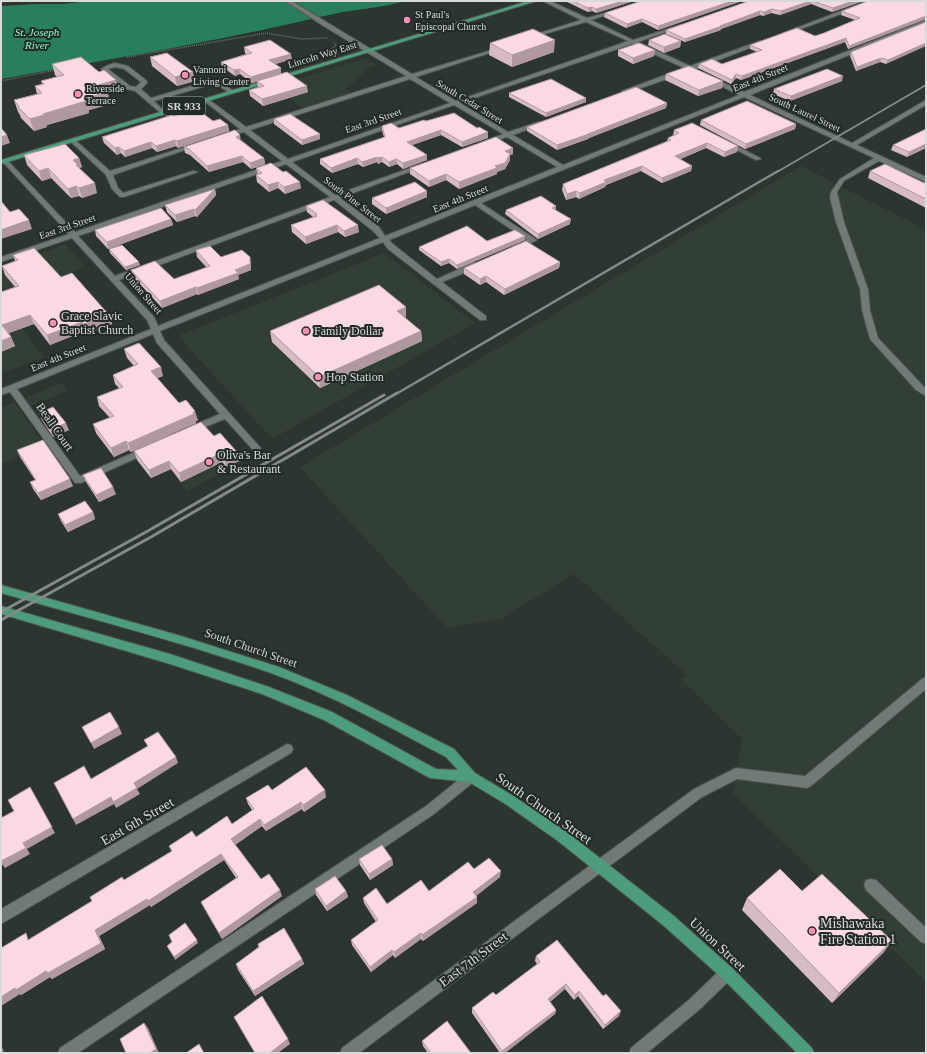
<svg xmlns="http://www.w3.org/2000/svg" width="927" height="1054" font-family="'Times New Roman',serif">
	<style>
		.built { fill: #313f37 }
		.water { fill: #297e5b }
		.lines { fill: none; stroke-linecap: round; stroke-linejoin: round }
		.minor-casing { stroke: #4b524f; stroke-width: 2 }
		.major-casing { stroke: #4b524f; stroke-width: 2 }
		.path { stroke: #6a716d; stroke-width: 1.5; stroke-dasharray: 1 1; stroke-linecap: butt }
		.minor { fill: #727a76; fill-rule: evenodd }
		.major { fill: #4d9d7d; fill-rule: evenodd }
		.rail-far2 { stroke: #838a87; stroke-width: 2 }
		.rail-far1 { stroke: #838a87; stroke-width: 2.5 }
		.rail { stroke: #838a87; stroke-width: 3 }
		.wall { fill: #d7bbc3 }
		.shaded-wall { fill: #af989f }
		.building { fill: #fad9e3; stroke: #af989f }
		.poi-dot { fill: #ff8eb9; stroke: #232b27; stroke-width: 1.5 }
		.labels { text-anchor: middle; stroke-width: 4; stroke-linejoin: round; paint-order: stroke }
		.far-poi-label { font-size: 10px; fill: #d7dcda; stroke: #232b27; text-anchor: start }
		.far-street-label { font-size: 10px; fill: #d7dcda; stroke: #232b27 }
		.far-water-label { font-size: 11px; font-style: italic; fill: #8dfec9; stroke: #232b27 }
		.shield { fill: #232b27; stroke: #a1a7a4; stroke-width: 1 }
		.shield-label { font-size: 11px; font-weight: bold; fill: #d7dcda }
		.poi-label { font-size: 12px; fill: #d7dcda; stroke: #232b27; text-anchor: start }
		.street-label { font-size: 12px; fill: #d7dcda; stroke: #232b27 }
		.near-street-label { font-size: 14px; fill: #d7dcda; stroke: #232b27 }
		.near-poi-label { font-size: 14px; fill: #d7dcda; stroke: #232b27; text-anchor: start }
	</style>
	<rect width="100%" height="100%" fill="#2d3531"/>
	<path class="built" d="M366 58 377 65 370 67 346 89 351 93 304 108 273 87Z
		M801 166 926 230V982L733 793 742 739 681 680 687 675 574 574 501 619 447 628 300 467Z
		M65 244 86 267 57 277 13 317 44 357 1 374V268Z
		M384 253 475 323 272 439 178 336Z
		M61 383 68 391 30 406 24 398Z
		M14 402 45 445 3 463 1 460V407Z
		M222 440 242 462 187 491 167 466Z"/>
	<path class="water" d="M88 1H405C382 8 357 9 333 14 224 40 112 59 1 79V6L36 4H63Z"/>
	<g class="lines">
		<defs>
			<path id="minor" d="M285 1H292L412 74 505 46V48L416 77 456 101 628 41 586 22 527 39V37L581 20 543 1H550L587 18 619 9V11L591 20 633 40 680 25V27L638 42 690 66 760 41 765 42 693 70 624 94 621 92 622 91 684 68 632 44 460 103 508 132 538 122H542V124L513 135 563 165 739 95 709 80V78H713L744 92 926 20V24L750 95 852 143 926 100V105L857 145 926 177V182L879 161 844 181 837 192 844 222 868 289 870 310 878 338 926 389V396L916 390 870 339 862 310 860 289 836 222 830 198 831 192 840 179 874 158 744 97 481 203 537 240 519 249H513L512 247 527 240 475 205 389 240 394 245 437 279 473 263H479V267L442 282 486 316V320H480L388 249 383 242 160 331 164 340 259 446 261 448 259 450H253L225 419 195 431H189L187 429 189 427 220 414 157 343 153 334 17 389 80 476 144 448 147 447 152 450 150 452 81 483H75L10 392 1 395V389L151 329 147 320 72 238 1 262V257L69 234 2 161 7 160 75 232 282 161 244 132 223 137V135L240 129 204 101V99H208L246 127 406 76 325 27ZM410 79 450 103 288 159 250 130ZM454 105 503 134 483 142V144H487L507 137 557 167 385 236 379 227 340 198 425 166V164H421L335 195 292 162ZM286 164 330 197 115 276 78 236ZM334 200 373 231 380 238 158 326 154 317 119 280Z
				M867 1H875L788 34 783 33Z
				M115 63 128 66 147 81V83L141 89 151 98 205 82H220L235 92 230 93 217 85 206 86 154 101 166 113 163 115 135 91 126 89 101 69 108 65ZM115 67 124 69 141 82 136 87 130 86 108 69Z
				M70 139H74L110 171 194 144 199 145 113 175 118 188 123 193 193 171 198 172 124 197H120L112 189 106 175 70 141Z
				M727 141 760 158 761 159 756 160 725 144 724 143Z
				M926 677V689L811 786 807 788 737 779 702 797 359 1053H340L342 1048 694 789 736 768 805 776 922 679Z
				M287 744 291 745 293 749 291 753 1 924V909Z
				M471 772 475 773 477 777 475 781 434 814 78 1053H58L60 1048 426 806 467 773Z
				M871 879 876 880 926 928V944L921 942 866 890 864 885 866 880Z
				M727 966 732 968 734 973 732 978 700 1009 647 1053H629L631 1048 690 999 722 968Z"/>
			<path id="major" d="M528 1H537L1 164V160Z
				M1 585 181 636 279 667 347 695 454 749 475 773 515 797 568 833 674 916 732 968 812 1048 814 1053H797L722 978 664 926 558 841 507 805 469 782 430 778 324 720 262 694 170 664 1 614V606L170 654 269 687 332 712 436 769 458 770 446 757C389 727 332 695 271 673 182 642 91 619 1 593Z"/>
		</defs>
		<use href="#minor" class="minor-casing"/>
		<use href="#major" class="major-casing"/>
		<path class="path" d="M54 1H62
			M1 2 16 1
			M324 53 336 46 334 42
			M127 57 266 33 302 39 328 38
			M1 81 55 70"/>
		<use href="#minor" class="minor"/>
		<use href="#major" class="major"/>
		<path class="rail-far2" d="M777 172 926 85"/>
		<path class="rail-far1" d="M396 394 778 171"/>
		<path class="rail" d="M1 612 146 532 384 395
			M1 620 151 537 397 393"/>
	</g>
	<path class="wall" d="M565 1H634L596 13 592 11 588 12Z
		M641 1H742L658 30 642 22 626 28 604 17 605 13Z
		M749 1H863L832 12 811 4 780 15 771 13 763 16 760 15 721 29V30L685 42 666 34V30Z
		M926 1V19L848 49 845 42 741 80 736 78 731 84 698 68 699 64H722L757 52 750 49V45L815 36 824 33 855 20 841 15 842 11Z
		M926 22 886 64 880 62 856 71 850 56 851 52Z
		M649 40 681 41 680 47 664 53 648 45Z
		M490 43 554 52 512 67 489 55Z
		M244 47 292 59 275 64 281 68V74L252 83 240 74 235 76 222 67 221 62 246 54 245 53Z
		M618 50H655L654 56 633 64 618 56Z
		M150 57 195 81 177 86 152 66Z
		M52 64 99 72 116 80 118 91 108 94 110 104 89 110V113L47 125V127L34 131 21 118 20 115 18 112 14 100 37 94 35 86 42 84 41 81 57 77 55 75Z
		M666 74 723 81 722 88 698 96 665 80Z
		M257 81 308 92 263 106 250 96 249 90 258 87Z
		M842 81 790 101 773 94 774 89Z
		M509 93 586 98V102L546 117 509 97Z
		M667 103 666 108 589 138 588 139 557 150 527 131V127Z
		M174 116 213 121 228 125 229 131 178 148 176 146 157 152 152 148 125 157 121 153 117 155 104 143 102 137Z
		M274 119 320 134V139L302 145 274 124Z
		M701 120 796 124 795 129 745 149 700 125Z
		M426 121 488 138 462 147 441 135 412 145 427 160 403 169 397 164 389 167 382 162 378 164 377 162 363 167 358 164 332 173 320 164V159L384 137 382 131V126L399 128Z
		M674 130 738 146 737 152 724 157 706 148 680 159 692 166 691 171 662 183 641 171 606 185 605 187 579 199 576 197 566 200 562 190 563 184 667 141 668 138 673 136Z
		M241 140 264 158 265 164 251 169 243 162 209 172 190 155 185 153 184 147Z
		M893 145 926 148 907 157 891 150Z
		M513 148V154L510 155V160L505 169 497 172V174L459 189 446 180 429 187 410 174V168Z
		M24 155 79 158 82 167 79 168 97 193 82 198 79 196 71 198 51 178 42 181 27 165Z
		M256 168 301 188 285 194 278 188 269 192 257 182 256 175H258Z
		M870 171 924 183 926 182V208L868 178Z
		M215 189 216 195 197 217 195 216 177 222 167 212 165 205Z
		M427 191V197L386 214 372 204V198Z
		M306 206 359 232 345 237 338 232 306 244 292 232 291 225 313 217 307 212Z
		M556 206V210L570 224 538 239 505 214 506 210Z
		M171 219 173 225 108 249 96 236 95 230Z
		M525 236V240L457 269 449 263 441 266 419 250V247L487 241Z
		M109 249 140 265 126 270 110 253Z
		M196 250 221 257 251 264V270L238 275 239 279 198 295 197 294 162 308 133 277 131 270 174 279 207 268 197 257Z
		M13 255 61 277 109 315 112 324 87 334 85 331 50 345 34 324 9 333 11 337 15 346 1 352V292L15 287 5 275 2 266 15 261Z
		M560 262 559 268 504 295 486 282 480 285 464 274V268Z
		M406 317 405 318 421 331 422 341 320 388 272 342 270 331Z
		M124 349 163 376 157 378 179 403 198 420 196 421V423L131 452 129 450 114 457 96 433 93 424 110 418 99 406 97 397 119 388 115 384 113 375 134 366 127 358Z
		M39 413 69 430 53 437 42 420Z
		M214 436 237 452 239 461 226 467 222 462 181 482 171 469 151 478 137 460 134 451Z
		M17 450 73 486 41 500 33 489 30 482 35 480 20 457Z
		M83 475 116 494 99 502 86 482Z
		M93 512 95 519 68 532 61 521 58 514Z
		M272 790 326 797 304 812 302 809 266 831 262 826 235 845 261 879 282 896 222 939 204 908 201 902 236 878 224 860 151 907 150 905 99 936 105 949 52 979 50 977 21 995 20 994 30 939 92 901 124 880 172 852 169 846 232 824 252 810 248 804 246 798Z
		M359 859H392L393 865 370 880 360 865Z
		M474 869 500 877 476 896 477 897V903L423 941 421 939 395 958 393 955 371 972 352 945 351 940 376 922 364 903 363 898 387 904 429 891Z
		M315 889 346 891 348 897 327 911 316 895Z
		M747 898 884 952 832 1003 742 910Z
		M258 944 302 959 304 964 255 996 238 970 236 964 259 947Z
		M536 956 619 1016 603 1029 578 996 574 1000 565 989 550 1002 556 1010 555 1014 505 1053H500L472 1013V1008L496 995 537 964 535 961Z
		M422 1041 471 1053H428L423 1046Z"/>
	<path class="shaded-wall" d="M623 1H634L596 13V9Z
		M732 1H742L658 30V26Z
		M810 1H811V4L780 15 781 11Z
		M853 1H863L832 12 833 8Z
		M592 7V11L588 12V8Z
		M772 9 771 13 763 16 764 12Z
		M760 11V15L721 29V30L685 42V39Z
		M926 16V19L848 49 849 46Z
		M642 19V22L626 28 627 24Z
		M846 38 845 42 741 80 742 76Z
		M555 40 554 52 512 67V55Z
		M681 41 680 47 664 53V47Z
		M926 43V46L886 64 888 60Z
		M655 50 654 56 633 64V58Z
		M291 54 292 59 270 66 269 60Z
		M881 58 880 62 856 71 857 67Z
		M281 68V74L252 83 251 77Z
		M239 69 240 74 235 76 234 70Z
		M193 72 195 81 177 86 175 77Z
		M736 74V78L731 84 732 80Z
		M843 76 842 81 790 101 791 96Z
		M116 80 118 91 108 94 110 104 89 110V113L47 125V127L34 131 30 119 43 114 84 99 98 85Z
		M723 81 722 88 698 96 699 90Z
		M307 86 308 92 263 106 262 99Z
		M586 98V102L546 117V113Z
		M667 103 666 108 589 138 588 139 557 150V145Z
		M796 124 795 129 745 149 746 144Z
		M228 125 229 131 178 148 177 141Z
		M441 130V135L407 147V142Z
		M488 132V138L462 147V142Z
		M320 134V139L302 145V140Z
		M7 135 10 143 1 146V137Z
		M240 135 241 141 236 137Z
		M175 140 176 146 157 152 156 146Z
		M151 142 152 148 125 157 124 151Z
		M926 142V147L907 157 909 152Z
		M707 143 706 148 674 162 675 156Z
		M738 146 737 152 724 157 725 152Z
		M119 147 121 153 117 155 115 148Z
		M513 148V154L510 155V160L505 169 497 172V174L459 189V182L495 166 505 151Z
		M427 155V160L403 169V163Z
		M242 156 243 162 209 172 207 166Z
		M377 157V162L363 167 362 162Z
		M382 157V162L378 164V158Z
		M79 158 82 167 79 168 73 160Z
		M264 158 265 164 251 169 250 163Z
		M357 158 358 164 332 173 331 168Z
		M396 159 397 164 389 167V162Z
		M642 166 641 171 606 185 605 187 579 199 580 193 604 180Z
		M692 166 691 171 662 183V178Z
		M48 168 51 178 42 181 39 171Z
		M446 174V180L429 187V181Z
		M278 182V188L269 192 268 185Z
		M300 182 301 188 285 194 284 187Z
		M95 183 97 193 82 198 79 188Z
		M76 186 79 196 71 198 68 189Z
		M215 189 216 195 197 217 195 210Z
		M427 191V197L386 214V208Z
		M576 191V197L566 200 567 194Z
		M556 206V211L552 208Z
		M194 209 195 216 177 222 175 215Z
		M171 219 173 225 108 249 107 242Z
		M571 219 570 224 538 239V234Z
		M29 220 32 229 1 239V230Z
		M337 225 338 232 306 244 305 237Z
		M358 225 359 232 345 237 344 231Z
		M525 236V240L457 269V265Z
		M250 257 251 264V270L238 275 239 279 198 295 197 288 235 270Z
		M449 259V263L441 266V262Z
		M139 262 140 265 126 270 125 267Z
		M560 262 559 268 504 295 505 289Z
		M486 276V282L480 285V279Z
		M196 287 197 294 162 308 160 301Z
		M406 307V317L398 321 397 311Z
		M30 315 34 324 6 334 2 325Z
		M109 315 112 324 87 334 84 324Z
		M82 322 85 331 50 345 47 335Z
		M421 331 422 341 320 388 319 377Z
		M11 337 15 346 1 352V341Z
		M161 367 163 376 154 380 151 371Z
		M195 411 198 420 196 421V423L131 452 128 443Z
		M66 423 69 430 53 437 51 430Z
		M126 441 129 450 114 457 111 448Z
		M237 452 239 461 226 467 224 458Z
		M220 454 222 462 181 482 179 473Z
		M169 461 171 469 151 478 149 470Z
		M70 479 73 486 41 500 38 493Z
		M113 487 116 494 99 502 96 495Z
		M93 512 95 519 68 532 65 525Z
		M119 727 122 734 94 749 91 743Z
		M176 757 178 763 137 789 140 794 116 808 113 802 134 783Z
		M30 787 55 833 27 849 30 854 5 868 1 863V861L23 843Z
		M325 790 326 797 304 812 303 805Z
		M111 797 114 804 76 825 73 819Z
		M301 802 302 809 266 831 264 825Z
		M260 819 262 826 233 846 231 839Z
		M221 854 224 860 151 907 150 905 99 936 105 949 52 979 50 977 21 995 20 994 1 1006V997L95 930Z
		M392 859 393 865 370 880 369 874Z
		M501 871 500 877 473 898V892Z
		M280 890 282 896 222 939 219 933Z
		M346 891 348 897 327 911 326 906Z
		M477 897V903L423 941 422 935Z
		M421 933V939L395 958 394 952Z
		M197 940 198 943 175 960 174 957Z
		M892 941 884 952 832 1003 839 993Z
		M392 950 393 955 371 972 370 967Z
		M302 959 304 964 255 996 253 991Z
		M566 984 565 989 547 1004 548 999Z
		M579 991 578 996 574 1000 575 995Z
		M556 1010 555 1014 505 1053H502V1051Z
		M621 1011 619 1016 603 1029 605 1025Z
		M144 1023 148 1028 159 1053H150Z
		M288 1039 290 1044 278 1053H270Z
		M1 1047 3 1049 4 1053H3Z"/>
	<path class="building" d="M573 1H623L596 9 592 7 588 8Z
		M641 1H732L658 26 642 19 627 24 605 13Z
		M749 1H810L781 11 772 9 764 12 760 11 720 26H722L685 39 666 30Z
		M813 1H853L833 8Z
		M868 1H926V16L849 46 846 38 742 76 736 74 732 80 699 64 712 59 722 64 762 50 750 45 797 28 815 36 824 33 860 18 842 11Z
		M926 22V43L888 60 881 58 857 67 851 52Z
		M533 29 555 40 512 55 490 43Z
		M665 34 681 41 664 47 649 40Z
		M270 40 291 54 269 60 281 68 251 77 239 69 234 70 221 62 252 53 244 47Z
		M639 43 655 50 633 58 618 50Z
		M167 53 193 72 175 77 150 57Z
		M81 57 99 72 104 70 116 80 98 85 107 92 84 99 86 101 43 114 44 115 30 119 18 107 19 106 14 100 42 93 35 86 44 84 41 81 64 75 52 64Z
		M689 66 723 81 699 90 666 74Z
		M827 69 843 76 791 96 774 89Z
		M287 72 307 86 262 99 249 90 264 86 257 81Z
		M551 79 586 98 546 113 509 93Z
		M636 87 667 103 588 134H589L557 145 527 127Z
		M747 101 796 124 746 144 701 120Z
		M197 109 213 121 220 119 228 125 177 141 175 140 156 146 151 142 124 151 119 147 115 148 102 137 172 115 174 116Z
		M454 113 477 128 479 127 488 132 462 142 441 130 407 142 427 155 403 163 396 159 389 162 382 157 378 158 377 157 362 162 357 158 331 168 320 159 385 137 382 126 391 123 399 128 424 120 426 121Z
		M290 114 320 134 302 140 274 119Z
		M692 123 738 146 725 152 707 143 675 156 692 166 662 178 642 166 604 180 606 182 580 193 576 191 567 194 563 184 671 140 668 138 679 133 674 130Z
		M1 128 7 135 1 137Z
		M926 129V142H925L926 144 909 152 893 145Z
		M235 130 240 135 236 137 264 158 250 163 242 156 207 166 189 149 184 147Z
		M496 137 513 148 505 151 510 154 505 163 495 166 497 168 459 182 446 174 429 181 410 168Z
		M65 144 79 158 73 160 78 165H76L95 183 79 188 76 186 68 189 48 168 39 171 24 155Z
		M271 163 283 172 286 171 300 182 284 187 278 182 268 185 256 175 262 173 256 168Z
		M885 164 924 183 926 182V199L870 171Z
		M415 182 427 191 386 208 372 198Z
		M215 189 195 210 194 209 175 215 165 205Z
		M541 196 556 206 552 208 571 219 538 234 506 210Z
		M323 200 358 225 344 231 337 225 305 237 291 225 317 216 315 215 317 214 306 206Z
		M1 201 10 212 19 209 29 220 1 230Z
		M161 208 171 219 107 242 95 230Z
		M467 226 487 241 515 230 525 236 457 265 449 259 441 262 419 247Z
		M526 241 560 262 505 289 486 276 480 279 464 268Z
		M122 245 139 262 125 267 109 249Z
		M210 246 221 257 242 250 250 257V264L235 270 238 273 197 288 196 287 160 301 131 270 155 261 174 279 210 266 196 250Z
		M34 248 61 277 72 273 109 315 84 324 82 322 47 335 30 315 2 325 11 337 1 341V292L19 286 2 266 18 260 13 255Z
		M379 285 406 307 397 311 421 331 319 377 270 331Z
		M139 343 161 367 151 371 179 403 186 400 195 411 193 412 194 414 128 443 126 441 111 448 93 424 114 416 97 397 123 387 113 375 138 364 124 349Z
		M53 407 66 423 51 430 39 413Z
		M201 422 214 436 220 433 237 452 224 458 220 454 179 473 169 461 149 470 134 451Z
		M43 440 70 479 38 493 30 482 36 480 17 450Z
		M101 468 113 487 96 495 83 475Z
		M85 501 93 512 65 525 58 514Z
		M110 712 119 727 91 743 82 727Z
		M158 732 176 757 134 783 137 788 113 802 111 797 73 819 54 783 84 766 91 779 148 746 144 740Z
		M306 767 325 790 303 805 301 802 264 825 260 819 231 839 261 879 269 874 280 890 219 933 201 902 238 877 221 854 148 901 147 899 95 930 101 943 48 973 46 971 16 990 15 988 1 997V948L26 933 28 940 92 901 90 897 122 877 124 880 172 851 169 846 192 831 196 837 227 816 232 824 254 809 246 798 268 785 272 790Z
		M30 787 52 827 23 843 26 848 1 861V818L14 811 8 800Z
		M382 845 392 859 369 874 359 859Z
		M489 858 501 871 473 892 477 897 422 935 421 933 394 952 392 950 370 967 351 940 378 920 363 898 376 888 387 904 421 880 429 891 468 862 474 869Z
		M780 869 802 891 822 874 892 941 839 993 747 898Z
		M335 876 346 891 326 906 315 889Z
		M185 923 197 940 174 957 167 946 172 942 169 935Z
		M284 928 302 959 253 991 236 964 259 947 258 944Z
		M557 940 603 996 606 994 621 1011 605 1025 579 991 575 995 566 984 548 999 556 1010 502 1051 472 1008 493 992 496 995 540 962 536 956Z
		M262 996 288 1039 270 1053H255L234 1017Z
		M447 1021 471 1053H431L422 1041Z
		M144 1023 156 1049 150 1053H126L120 1039Z
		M199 1044 204 1053H186Z"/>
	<g class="poi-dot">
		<circle cx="407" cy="20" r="4"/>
		<circle cx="185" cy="75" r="4"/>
		<circle cx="78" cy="94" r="4"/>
		<circle cx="53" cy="323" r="4"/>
		<circle cx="306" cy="331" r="4"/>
		<circle cx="318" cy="377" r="4"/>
		<circle cx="209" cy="462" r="4"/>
		<circle cx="812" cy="931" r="4"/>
	</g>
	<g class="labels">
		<g class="far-poi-label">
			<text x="415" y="18">St Paul's<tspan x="415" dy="12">Episcopal Church</tspan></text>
			<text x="193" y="73">Vannoni<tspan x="193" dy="12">Living Center</tspan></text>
			<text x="86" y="92">Riverside<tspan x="86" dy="12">Terrace</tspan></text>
		</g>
		<g class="far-street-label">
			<text transform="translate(322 54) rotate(-17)" y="4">Lincoln Way East</text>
			<text transform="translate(760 77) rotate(-22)" y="4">East 4th Street</text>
			<text transform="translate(470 101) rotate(31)" y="4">South Cedar Street</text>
			<text transform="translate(805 112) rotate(25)" y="4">South Laurel Street</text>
			<text transform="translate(373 120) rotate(-19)" y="4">East 3rd Street</text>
			<text transform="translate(460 198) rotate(-22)" y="4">East 4th Street</text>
			<text transform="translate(353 199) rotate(37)" y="4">South Pine Street</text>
			<text transform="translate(67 226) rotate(-19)" y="4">East 3rd Street</text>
			<text transform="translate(144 293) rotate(49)" y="4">Union Street</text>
			<text transform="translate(58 357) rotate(-22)" y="4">East 4th Street</text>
		</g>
		<g class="far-water-label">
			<text x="37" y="36">St. Joseph<tspan x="37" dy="13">River</tspan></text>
		</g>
		<rect class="shield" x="163" y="97" width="42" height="18" rx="3"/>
		<g class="shield-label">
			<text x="184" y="110">SR 933</text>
		</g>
		<g class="poi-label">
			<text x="61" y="320">Grace Slavic<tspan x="61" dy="14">Baptist Church</tspan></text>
			<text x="314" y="335">Family Dollar</text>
			<text x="326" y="381">Hop Station</text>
			<text x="217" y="459">Oliva's Bar<tspan x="217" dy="14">&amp; Restaurant</tspan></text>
		</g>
		<g class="street-label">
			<text transform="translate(55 427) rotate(55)" y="4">Beall Court</text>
			<text transform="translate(251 648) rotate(19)" y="4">South Church Street</text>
		</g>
		<g class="near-street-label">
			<text transform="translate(544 808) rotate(35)" y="5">South Church Street</text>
			<text transform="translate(137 821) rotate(-30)" y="5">East 6th Street</text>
			<text transform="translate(718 944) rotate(43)" y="5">Union Street</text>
			<text transform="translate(473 959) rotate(-37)" y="5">East 7th Street</text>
		</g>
		<g class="near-poi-label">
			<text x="820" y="928">Mishawaka<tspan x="820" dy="16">Fire Station 1</tspan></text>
		</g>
	</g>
	<rect width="927" height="1054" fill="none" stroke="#d7dcda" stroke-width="4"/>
</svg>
